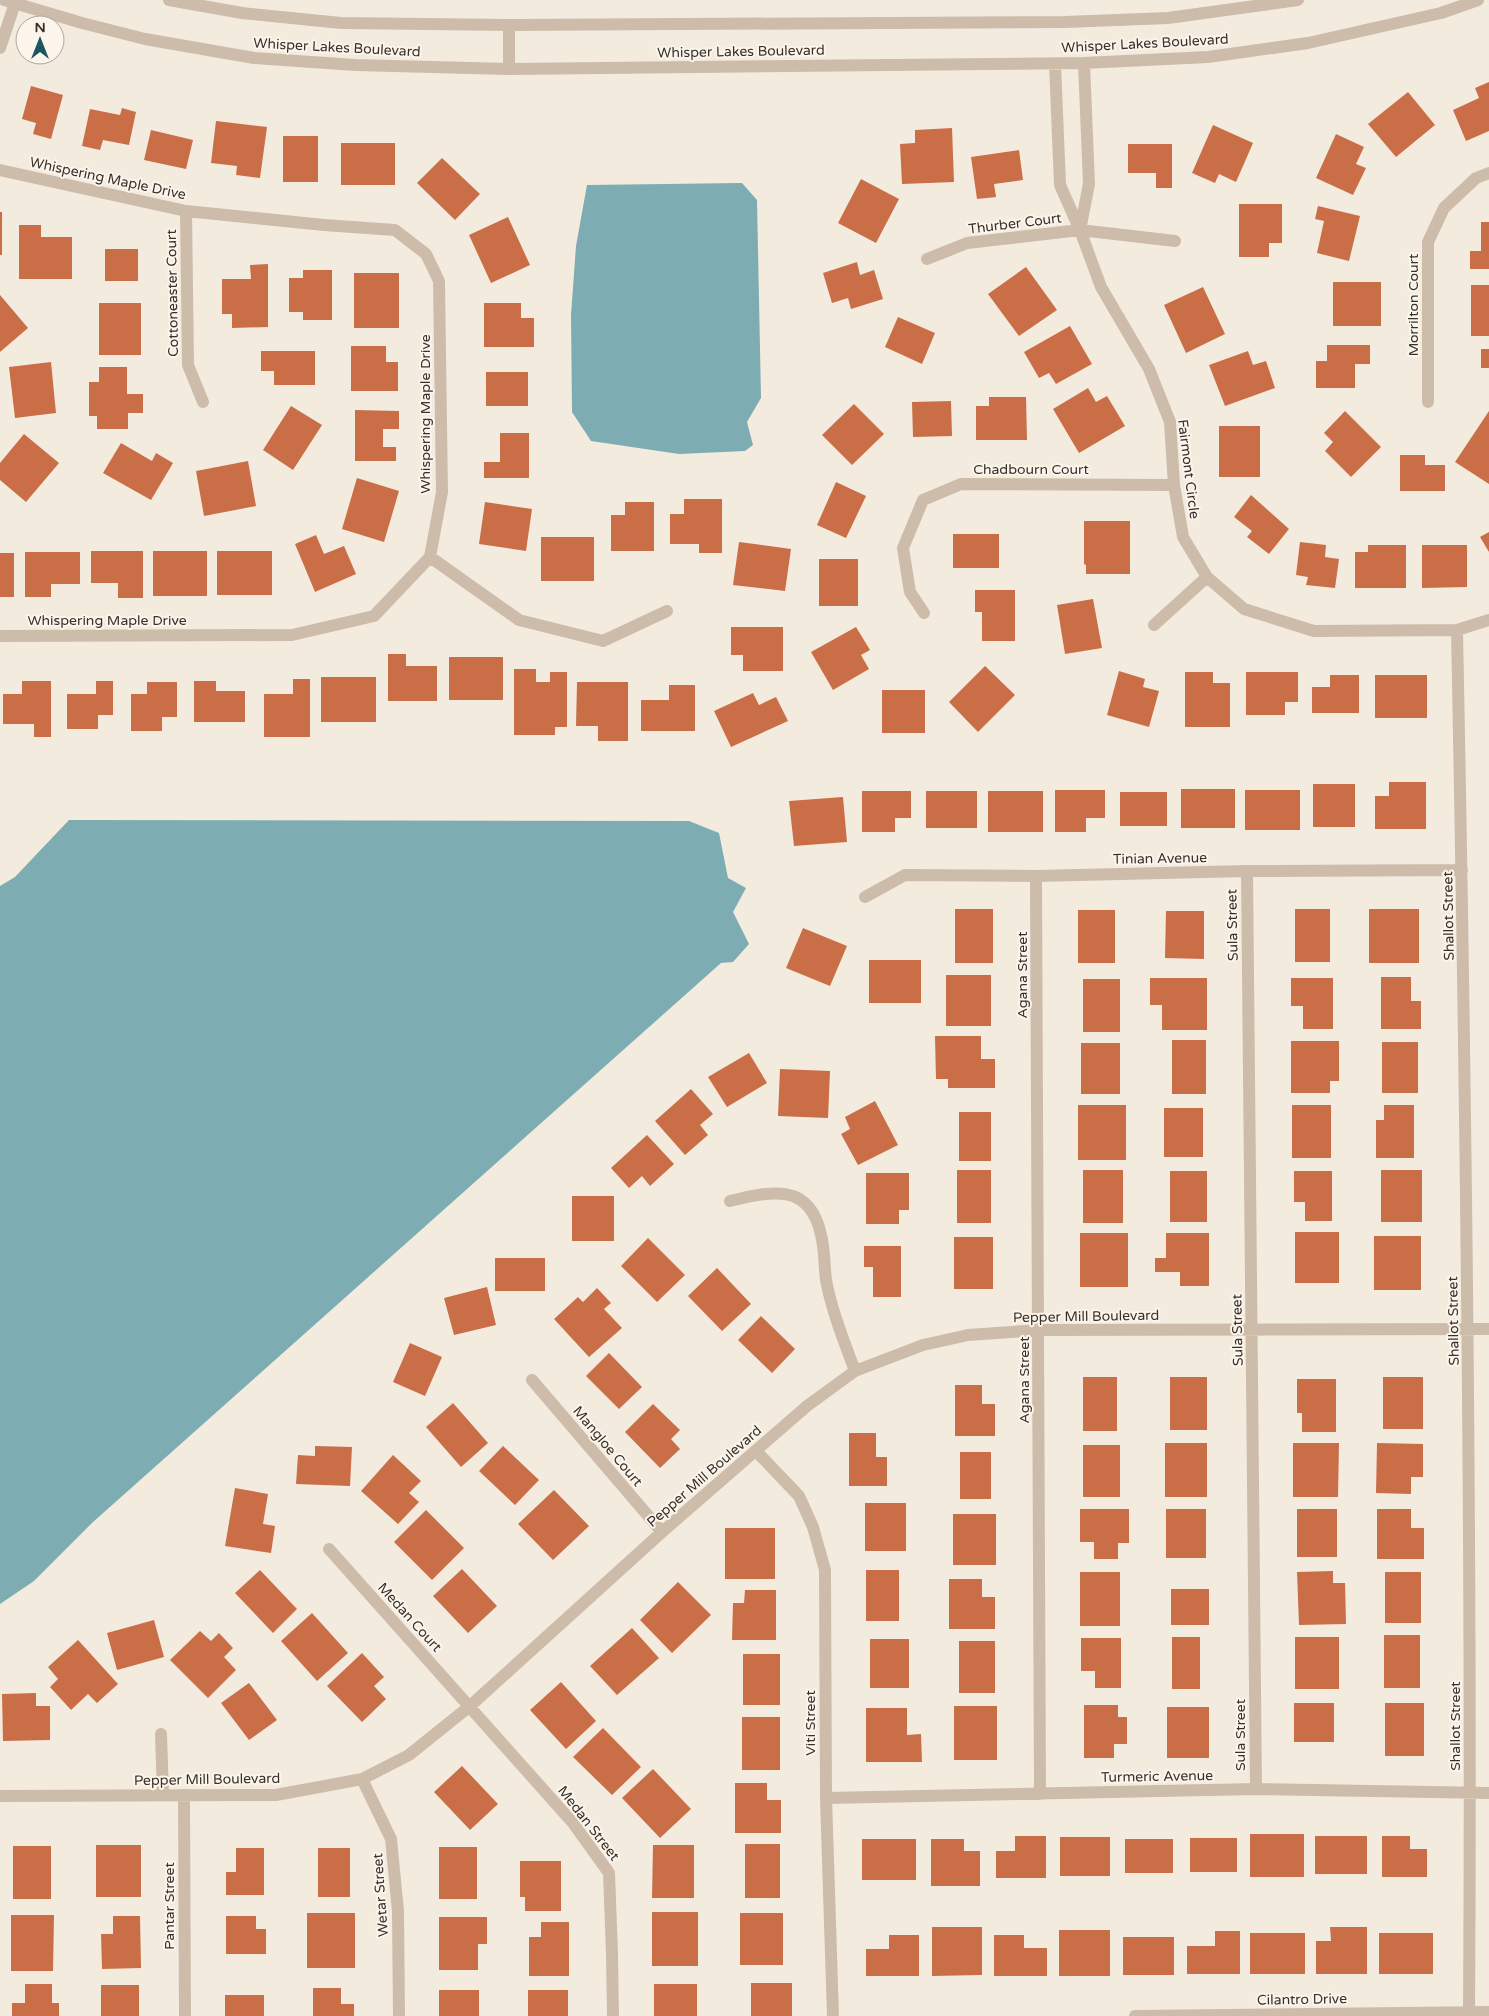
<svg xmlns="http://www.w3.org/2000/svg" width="1489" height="2016" font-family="'Varela Round',sans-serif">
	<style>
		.water { fill: #7dadb2 }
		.building { fill: #ca6e47 }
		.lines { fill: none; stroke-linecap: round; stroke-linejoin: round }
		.minor { stroke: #cdbcaa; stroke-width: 12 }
		.labels { text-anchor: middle; stroke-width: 4; stroke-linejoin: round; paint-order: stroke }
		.street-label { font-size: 14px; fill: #3a302a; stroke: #fbf5ec }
	</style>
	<rect width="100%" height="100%" fill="#f4ebdf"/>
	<path class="water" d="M742 183 757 200 761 398 747 422 753 445 745 451 679 454 591 441 572 412 571 315 576 246 587 185Z
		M69 820 689 821 719 833 728 878 746 888 733 912 749 944 733 962 721 963 93 1522 34 1581 0 1604V886L15 877Z"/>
	<path class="building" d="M1489 82V131L1466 141 1453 110 1479 98 1475 88Z
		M31 86 63 95 51 139 33 134 36 123 22 119Z
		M1408 92 1435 125 1396 157 1368 124Z
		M122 108 136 112 129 145 103 140 100 150 82 146 90 109 120 115Z
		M216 121 267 127 260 178 236 175 237 166 211 163Z
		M1213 125 1253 143 1236 182 1219 174 1215 183 1192 173Z
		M952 128 954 182 902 184 900 144 915 143V130Z
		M151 130 193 140 186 169 144 160Z
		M1336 134 1364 147 1356 164 1366 168 1353 195 1316 178Z
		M283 136H318V182H283Z
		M341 143H395V185H341Z
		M1128 144H1172V188H1156V173H1128Z
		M1019 150 1023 180 994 184 996 197 977 199 971 157Z
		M442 158 480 194 455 220 417 183Z
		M861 179 899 199 876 243 838 223Z
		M1239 204H1282V243H1269V257H1239Z
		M1318 206 1360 216 1349 261 1317 253 1324 221 1315 219Z
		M0 212H2V255H0Z
		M508 217 530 265 491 283 469 235Z
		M1481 222H1489V269H1470V251H1481Z
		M19 225H41V237H72V279H19Z
		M105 249H138V281H105Z
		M857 262 860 275 874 270 883 299 851 309 848 298 832 303 823 273Z
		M268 264V327L232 328V314H222V279H251L250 265Z
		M1026 267 1057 310 1019 336 988 294Z
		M303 270H332V320H303V312H289V278H303Z
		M354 273H399V328H354Z
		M1333 282H1381V326H1333Z
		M1471 285H1489V336H1471Z
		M1203 287 1225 334 1186 353 1164 305Z
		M0 295 28 328 0 352Z
		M99 303H141V355H99Z
		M484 303H521V318H534V347H484Z
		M898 317 935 333 922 364 885 347Z
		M1070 326 1092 364 1056 384 1049 373 1039 378 1024 352Z
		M1327 345H1370V364H1355V388H1316V361H1327Z
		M351 346H386V362H398V391H351Z
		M1481 349H1489V368H1481Z
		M261 351H315V385H274V371H261Z
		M1248 351 1253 365 1266 361 1275 388 1225 406 1209 365Z
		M51 362 56 413 15 418 9 367Z
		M99 367H127V394H143V413H128V429H97V416H89V382H99Z
		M486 372H528V406H486Z
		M1088 388 1096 402 1107 396 1125 426 1079 453 1053 409Z
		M989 397H1026L1027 440H976V406H989Z
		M951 401 952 436 913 437 912 402Z
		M854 404 884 434 852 465 822 435Z
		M291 406 322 425 293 470 263 450Z
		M355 410 399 411V429H383V447H396V461H355Z
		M1345 411 1381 447 1351 477 1325 451 1333 442 1324 433Z
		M1489 411V484L1455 462Z
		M1219 426H1260V477H1219Z
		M500 433H529V478H484V462H500Z
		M24 434 59 463 26 502 0 480V463Z
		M121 443 152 461 156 453 173 463 151 500 103 473Z
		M1400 455H1425V465H1445V491H1400Z
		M248 461 256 506 204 516 196 471Z
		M357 478 399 491 384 542 342 529Z
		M836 482 866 496 846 538 817 525Z
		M1251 495 1289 529 1269 554 1247 537 1252 531 1234 517Z
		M684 499H722V553H699V544H670V514H684Z
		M485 502 532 509 526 551 479 544Z
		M625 502H654V551H611V515H625Z
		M1084 521H1130V574H1086V565L1084 564Z
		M1489 532V552L1480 537Z
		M953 534H999V568H953Z
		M316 535 324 554 344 546 356 574 315 592 295 544Z
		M541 537H594V581H541Z
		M739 542 791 549 785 591 733 585Z
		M1300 542 1326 545 1325 557 1339 559 1335 588 1306 585 1308 577 1296 575Z
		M1368 545H1406V588H1355V552H1368Z
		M1422 545H1467V587L1422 588Z
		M91 551H143V598H118V583H91Z
		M153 551H207V596H153Z
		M217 551H272V595H217Z
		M25 552H80V584H51V597H25Z
		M0 553H14V597H0Z
		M819 559H858V606H819Z
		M975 590H1015V641H982V612H975Z
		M1093 599 1102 648 1065 654 1057 605Z
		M731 627H783V671H743V655H731Z
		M856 627 870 650 861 655 869 669 833 690 811 652Z
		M388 654H406V666H437V701H388Z
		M449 657H503V700H449Z
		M985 666 1015 695 978 732 949 702Z
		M514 669H536V682H550V672H567V727H555V735H514Z
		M1119 671 1145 679 1143 687 1159 691 1149 727 1107 715Z
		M1185 672H1213V683H1230V727H1185Z
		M1246 672H1298V702H1285V715H1246Z
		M1330 675H1359V713H1312V687H1330Z
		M1375 675H1427V718H1375Z
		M321 677H376V722H321Z
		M293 679H310V737H264V694H293Z
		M22 681H51V737H34V724H3V694H22Z
		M96 681H113V715H98V729H67V694H96Z
		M194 681H216V691H245V722H194Z
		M147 682H177V717H162V731H131V694H147Z
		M577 682H628V741H598V726H576Z
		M669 685H695V731H641V700H669Z
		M882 690H925V733H882Z
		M753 693 759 705 776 697 788 721 731 747 714 711Z
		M1389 782H1426V829H1375V796H1389Z
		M1313 784H1355V827H1313Z
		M1181 789H1235V828H1181Z
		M1055 790H1105V818H1086V832H1055Z
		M1245 790H1300V830H1245Z
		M862 791H911V818H895V832H862Z
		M926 791H977V828H926Z
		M988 791H1043V832H988Z
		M1120 792H1167V826H1120Z
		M843 797 847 842 794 846 789 801Z
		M955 909H993V963H955Z
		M1295 909H1330V962H1295Z
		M1369 909H1419V963H1369Z
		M1078 910H1115V963H1078Z
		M1166 911H1204V959L1165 958Z
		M803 928 847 946 830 986 786 968Z
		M869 960H921V1003H869Z
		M946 975H991V1026H946Z
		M1381 977H1411V1001H1421V1029H1381Z
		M1150 978H1207V1030H1162V1005H1150Z
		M1291 978H1333V1029H1303V1006H1291Z
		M1083 979H1120V1032H1083Z
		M935 1036H981V1059H995V1088H948V1079H936Z
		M1172 1040H1206V1094H1172Z
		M1291 1041H1339V1081H1330V1093H1291Z
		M1382 1042H1418V1093H1382Z
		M1081 1043H1120V1094H1081Z
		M749 1053 767 1083 727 1107 708 1077Z
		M780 1069 830 1071 828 1118 778 1116Z
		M691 1089 713 1114 700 1125 708 1135 685 1155 655 1121Z
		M875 1101 898 1145 858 1165 841 1134 850 1129 845 1117Z
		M1078 1105H1126V1160H1078Z
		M1292 1105H1331V1158H1292Z
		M1384 1105H1414V1158H1376V1120H1384Z
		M1164 1108H1203V1157H1164Z
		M959 1112H991V1161H959Z
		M647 1135 674 1164 650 1186 642 1176 629 1188 611 1168Z
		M957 1170H991V1223H957Z
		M1083 1170H1123V1223H1083Z
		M1381 1170H1422V1222H1381Z
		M1170 1171H1207V1222H1170Z
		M1294 1171H1332V1221H1305V1202H1294Z
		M866 1173H909V1210H899V1224H866Z
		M572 1196H614V1241H572Z
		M1295 1232H1339V1283H1295Z
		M1080 1233H1128V1287H1080Z
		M1166 1233H1209V1286H1180V1272H1155V1258H1166Z
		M1374 1236H1421V1290H1374Z
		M954 1237H993V1289H954Z
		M648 1238 685 1275 657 1302 621 1266Z
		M864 1246H901V1297H873V1267H864Z
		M495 1258H545V1291H495Z
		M717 1268 751 1304 722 1331 688 1296Z
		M487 1287 496 1325 454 1335 444 1298Z
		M597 1288 611 1303 604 1309 622 1328 589 1357 554 1319 578 1297 583 1302Z
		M761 1316 795 1349 772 1373 738 1340Z
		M410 1343 442 1357 425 1396 393 1382Z
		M609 1353 642 1387 619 1409 586 1376Z
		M1083 1377H1117V1431H1083Z
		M1170 1377H1207V1430H1170Z
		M1383 1377H1423V1429H1383Z
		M1297 1379H1336V1432H1302V1413H1297Z
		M955 1385H982V1404H995V1436H955Z
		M453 1403 488 1443 461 1467 426 1427Z
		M653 1404 680 1430 671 1439 680 1449 660 1468 625 1432Z
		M849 1433H876V1457H887V1486H849Z
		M1165 1443H1207V1497H1165Z
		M1293 1443H1339L1338 1497H1293Z
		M1377 1443 1423 1444V1477H1411V1494L1376 1493Z
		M1083 1445H1120V1497H1083Z
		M315 1446 352 1447 350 1486 296 1484 298 1455 315 1456Z
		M503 1446 539 1480 515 1505 479 1471Z
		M960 1452H991V1499H960Z
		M393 1455 421 1481 409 1493 419 1502 398 1524 361 1491Z
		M235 1488 268 1494 263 1524 275 1526 271 1553 225 1546Z
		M554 1490 589 1526 553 1560 518 1524Z
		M865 1503H906V1551H865Z
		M1080 1509H1129V1543H1118V1559H1094V1542H1080Z
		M1166 1509H1206V1558H1166Z
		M1297 1509H1337V1557H1297Z
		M1377 1509H1411V1528H1424V1559H1377Z
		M426 1510 464 1548 432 1580 394 1542Z
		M953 1514H996V1565H953Z
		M725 1528H775V1579H725Z
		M462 1569 497 1606 468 1633 433 1596Z
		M260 1570 297 1609 273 1633 235 1593Z
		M866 1570H899V1621H866Z
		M1333 1571V1583H1345L1346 1624 1299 1625 1297 1572Z
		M1080 1572H1120V1626H1080Z
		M1385 1572H1421V1623H1385Z
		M949 1579H982V1597H995V1629H949Z
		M678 1582 711 1615 672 1653 640 1620Z
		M1171 1589H1209V1625H1171Z
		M745 1590H776V1640H732L733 1603H744Z
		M312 1613 348 1653 317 1681 281 1641Z
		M154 1620 164 1657 117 1670 107 1633Z
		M632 1628 659 1658 617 1695 590 1666Z
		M200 1631 211 1641 219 1633 233 1648 224 1657 236 1670 208 1698 170 1660Z
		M1384 1635H1420V1688H1384Z
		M1172 1637H1200V1689H1172Z
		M1295 1637H1339V1689H1295Z
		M1081 1638H1121V1688H1095V1671H1081Z
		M870 1639H909V1688H870Z
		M78 1640 118 1684 97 1703 88 1694 71 1710 50 1687 58 1679 48 1667Z
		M959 1641H995V1693H959Z
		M362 1653 384 1677 374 1686 386 1699 362 1722 327 1686Z
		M743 1654H780V1705H743Z
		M561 1682 596 1721 566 1749 530 1710Z
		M249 1683 277 1720 249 1740 221 1703Z
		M36 1693V1706H50V1740L3 1741 2 1694Z
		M1294 1703H1334V1742H1294Z
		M1385 1703H1424V1756H1385Z
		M1084 1705H1118V1717H1127V1744H1114V1758H1084Z
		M954 1706H997V1760H954Z
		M1167 1707H1209V1758H1167Z
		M866 1708H907V1735L921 1734 922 1762H866Z
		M742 1717H780V1770H742Z
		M603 1728 641 1767 612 1795 573 1757Z
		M462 1766 498 1804 470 1830 434 1792Z
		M653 1769 691 1809 660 1838 622 1798Z
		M735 1783H767V1800H781V1833H735Z
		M1250 1834H1304V1877H1250Z
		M1015 1836H1046V1878H996V1851H1015Z
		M1315 1836H1367V1874H1315Z
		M1382 1836H1410V1849H1427V1877H1382Z
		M1060 1837H1110V1876H1060Z
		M1190 1838H1237V1872H1190Z
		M862 1839H916V1880H862Z
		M931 1839H964V1851H980V1886H931Z
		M1125 1839H1173V1873H1125Z
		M745 1844H780V1898H745Z
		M96 1845H141V1897H96Z
		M653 1845H694V1898H652Z
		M13 1846H51V1899H13Z
		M439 1847H477V1899H439Z
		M236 1848H264V1895H226V1872H236Z
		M318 1848H350V1897H318Z
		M520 1861H561V1911H525V1897H520Z
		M652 1912H698V1966H652Z
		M307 1913H355V1968H307Z
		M740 1913H783V1965H740Z
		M11 1915H54L53 1971H11Z
		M113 1916H140L141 1968 102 1969 101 1934H113Z
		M226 1916H256V1929H266V1954H226Z
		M439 1917H487V1944H478V1970H439Z
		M541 1922H569V1976H529V1937H541Z
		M932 1927H982V1975L932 1976Z
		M1330 1927H1367V1974H1316V1941H1331Z
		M1059 1930H1110V1976H1059Z
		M1215 1931H1240V1974H1187V1946H1215Z
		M1250 1933H1305V1974H1250Z
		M1379 1933H1433V1974H1379Z
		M889 1935H919V1976H866V1949H889Z
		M994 1935H1024V1948H1047V1976H994Z
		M1123 1937H1174V1975H1123Z
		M751 1983H792V2016H751Z
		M25 1984H52V2003H59V2016H12V2003H25Z
		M654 1984H697V2016H654Z
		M101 1985H139V2016H101Z
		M313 1988H341V2004H354V2016H313Z
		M439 1990H479V2016H439Z
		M528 1990H568V2016H528Z
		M225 1995H264V2016H225Z"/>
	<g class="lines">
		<path class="minor" d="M4 0 82 23 145 39 254 58 355 65 509 69 1084 63 1208 57 1308 43 1441 13 1478 0
			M169 0 242 13 341 23 509 25 1065 22 1168 18 1298 0
			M509 25V69
			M0 48 16 0
			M1055 64 1060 185 1080 230 1101 287 1149 369 1170 422 1174 485 1183 537 1207 577 1244 609 1314 631 1457 630 1489 620
			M0 170 186 211 324 225 395 230 426 254 439 281 442 492 430 557 374 616 292 635 0 636
			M186 211 188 365 203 402
			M1080 230 1089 184 1084 63
			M927 259 967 243 1080 230 1175 241
			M1428 402V242L1444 208 1476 178 1489 173
			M430 557 519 620 603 641 667 611
			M924 613 910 592 903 548 923 500 961 484 1174 485
			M1154 625 1207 577
			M1457 630C1466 1091 1472 1551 1469 2012
			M1247 871 1256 1789
			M1036 876 1040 1794
			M865 897 905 875 1036 876 1247 871 1462 870
			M730 1201C771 1191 810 1182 821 1235 825 1250 824 1265 826 1280 832 1312 844 1341 855 1371
			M532 1380 662 1532
			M756 1451 799 1496 813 1527 825 1570 826 1798 833 2016
			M329 1549 573 1823 609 1873 612 1954 613 2016
			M161 1734 163 1795
			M362 1779 391 1839 398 1911 399 2016
			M184 1795 185 2016
			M0 1796 276 1795 362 1779 409 1755 470 1706 662 1532 807 1406 855 1371 923 1345 968 1335 1039 1330 1489 1329
			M826 1798 1256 1789 1489 1793
			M1135 2016 1489 2012"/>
	</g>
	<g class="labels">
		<g class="street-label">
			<text transform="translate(1145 43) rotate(-3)" y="5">Whisper Lakes Boulevard</text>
			<text transform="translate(337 47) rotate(3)" y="5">Whisper Lakes Boulevard</text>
			<text transform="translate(741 51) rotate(-1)" y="5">Whisper Lakes Boulevard</text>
			<text transform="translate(108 178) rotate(12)" y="5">Whispering Maple Drive</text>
			<text transform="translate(1015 223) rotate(-7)" y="5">Thurber Court</text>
			<text transform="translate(172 293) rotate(-91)" y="5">Cottoneaster Court</text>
			<text transform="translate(1413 305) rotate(-90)" y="5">Morrilton Court</text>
			<text transform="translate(425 414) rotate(-90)" y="5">Whispering Maple Drive</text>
			<text x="1031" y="474">Chadbourn Court</text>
			<text transform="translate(1189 469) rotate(83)" y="5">Fairmont Circle</text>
			<text x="107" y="625">Whispering Maple Drive</text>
			<text transform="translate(1160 858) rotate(-1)" y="5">Tinian Avenue</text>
			<text transform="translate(1448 916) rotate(-91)" y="5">Shallot Street</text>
			<text transform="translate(1232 925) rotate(-91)" y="5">Sula Street</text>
			<text transform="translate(1022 975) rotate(-90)" y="5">Agana Street</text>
			<text transform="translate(1086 1316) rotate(-1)" y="5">Pepper Mill Boulevard</text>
			<text transform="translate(1453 1321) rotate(-91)" y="5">Shallot Street</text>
			<text transform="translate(1237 1330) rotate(-91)" y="5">Sula Street</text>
			<text transform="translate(1024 1380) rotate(-90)" y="5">Agana Street</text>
			<text transform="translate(608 1446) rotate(50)" y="5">Mangloe Court</text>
			<text transform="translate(704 1476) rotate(-41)" y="5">Pepper Mill Boulevard</text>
			<text transform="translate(410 1617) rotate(48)" y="5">Medan Court</text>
			<text transform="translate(810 1723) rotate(-90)" y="5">Viti Street</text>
			<text transform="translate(1455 1726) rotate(-90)" y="5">Shallot Street</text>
			<text transform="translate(1240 1735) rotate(-90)" y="5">Sula Street</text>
			<text transform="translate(1157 1776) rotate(-1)" y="5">Turmeric Avenue</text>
			<text transform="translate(207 1779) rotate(-1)" y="5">Pepper Mill Boulevard</text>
			<text transform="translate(589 1823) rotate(52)" y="5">Medan Street</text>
			<text transform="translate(380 1895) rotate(-94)" y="5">Wetar Street</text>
			<text transform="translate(169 1906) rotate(-90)" y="5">Pantar Street</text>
			<text transform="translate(1302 1999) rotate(-1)" y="5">Cilantro Drive</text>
		</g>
	</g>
	<g transform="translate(40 40)"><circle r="24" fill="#fbf5ec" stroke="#aea69e"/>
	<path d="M0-4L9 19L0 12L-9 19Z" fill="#1d565e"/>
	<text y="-8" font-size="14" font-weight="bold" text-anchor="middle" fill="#3a302a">N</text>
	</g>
</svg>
